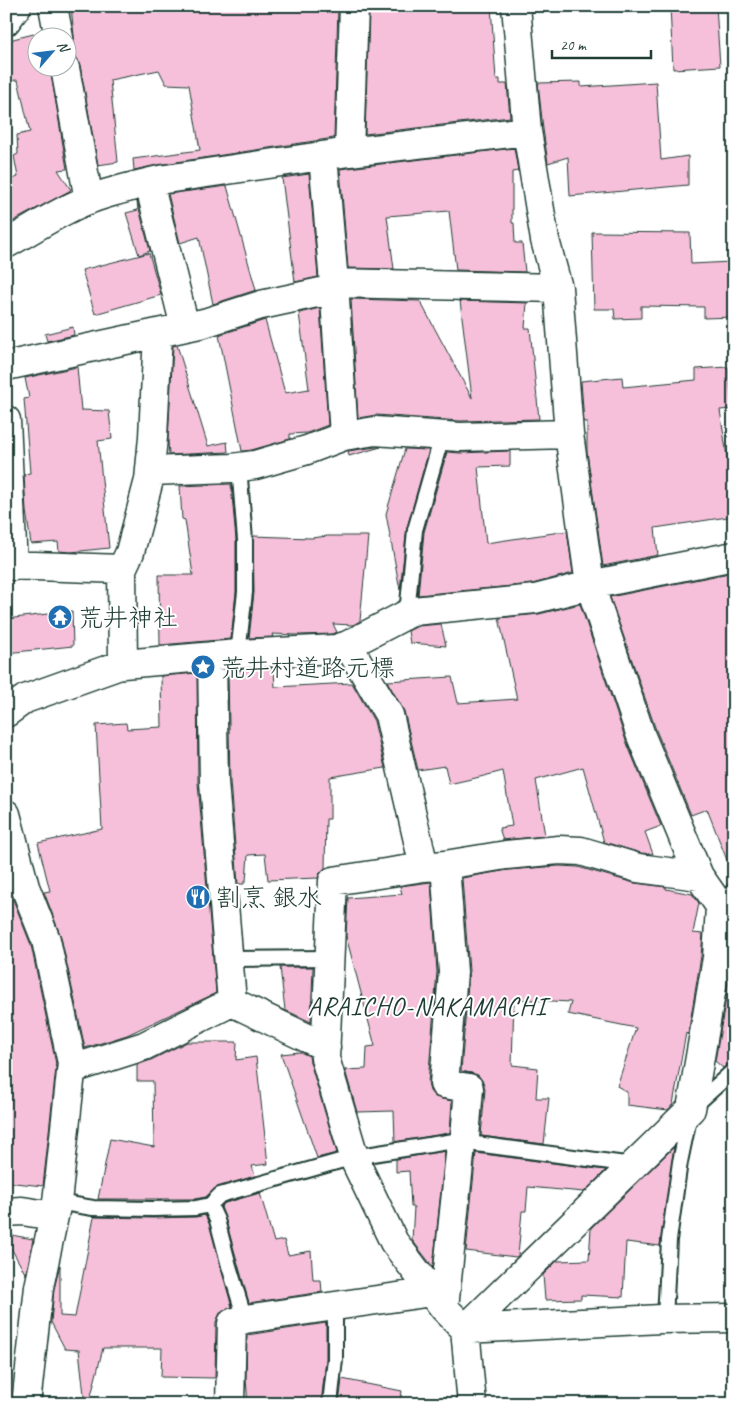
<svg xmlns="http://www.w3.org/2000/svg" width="740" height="1410" font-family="Caveat,'Klee One',sans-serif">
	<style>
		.building { fill: #f6c0da; stroke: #1f3d34 }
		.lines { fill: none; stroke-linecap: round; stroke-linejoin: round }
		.lane-casing { stroke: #1f3d34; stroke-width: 18 }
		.street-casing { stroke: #1f3d34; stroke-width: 31 }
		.lane { stroke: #fff; stroke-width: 14 }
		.street { stroke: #fff; stroke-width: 28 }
		.labels { text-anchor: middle; stroke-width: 4; stroke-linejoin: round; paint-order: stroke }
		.poi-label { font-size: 25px; fill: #1f3d34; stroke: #fff; text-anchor: start }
		.neighbourhood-label { font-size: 26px; letter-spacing: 1px; fill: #1f3d34; stroke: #fff }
	</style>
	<rect width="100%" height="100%" fill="#fff"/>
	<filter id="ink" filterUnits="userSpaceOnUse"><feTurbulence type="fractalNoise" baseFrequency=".02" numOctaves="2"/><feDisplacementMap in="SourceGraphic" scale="10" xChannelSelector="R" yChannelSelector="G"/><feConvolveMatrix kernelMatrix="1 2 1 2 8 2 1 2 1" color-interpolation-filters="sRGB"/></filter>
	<g filter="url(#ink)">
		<path class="building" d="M71 6H338L334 138 157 165 134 170 133 159 200 150 189 85 166 84 159 70 110 80 118 162 98 165 80 65 77 58 68 53V51L74 44V36Z
			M449 6H491L496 79H500V84H507L510 117 365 134 369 13Z
			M670 6H716L720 66 673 69Z
			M42 32 43 38H38V68H50L67 169 58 170 71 190 6 225V181L18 177 14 156 18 154 17 135 30 132 18 80 6 81V48L13 39Z
			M581 82V87L656 82 661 160 688 156V185L570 196 568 157 548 163 543 129 538 83Z
			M514 148 518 171 512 172V223H514L515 243H522L525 272 456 270 449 211 387 216 394 269 348 268 340 169Z
			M309 174 318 277 295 282 282 178Z
			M227 186 256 290 213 304 199 237 180 243 168 194Z
			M137 201 150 251 139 255 126 213 138 210Z
			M592 232 690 233 691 264 731 262 734 317 704 318V307L641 306V318L615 319 614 309H594Z
			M149 253 161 295 95 314 82 270Z
			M351 299 420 301 472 398 460 301 527 303 525 328H530L539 419 460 421 376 415 358 418Z
			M320 308 328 425 307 433 290 434V439L252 450 242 451 219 335 265 320 285 393 309 389 299 313Z
			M73 327 74 335 47 341 45 334Z
			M177 345 208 446 227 442 228 452 169 455 168 441 173 346Z
			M77 367 81 410 109 411 112 439 98 441 109 548 71 552 59 551 58 542 31 544 26 511 24 474 30 473 24 399 29 398 25 378Z
			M728 367 732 409 720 410 728 463 734 462V516L655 528 658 555 603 566 587 452V422H584L581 381 622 377 623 387 696 380V369Z
			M376 447H381L349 456 348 451Z
			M405 449 429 450 407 528 400 590 386 514Z
			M510 451V466L478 467 486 543 567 531 573 573 532 584 418 595 424 532 447 452 460 453Z
			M231 484 236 540V592L231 639 160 645 159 575H193L185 520 182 519 180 486Z
			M253 536 311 538 328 536H368L360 621 353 625 333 624 337 632 333 634 297 635 272 634 273 637 249 638 254 592Z
			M734 572V872L732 873 707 809 691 815 656 730 610 597Z
			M580 604 626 741 661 826 645 832 653 854 641 853 604 842 583 767 536 780 545 836 503 840 499 828 512 826 503 771 480 777 449 784 445 766 418 770 404 711 387 681 452 677 458 703 517 699 499 618 539 614Z
			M72 611 73 646 6 653V619Z
			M441 624 446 646 410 643 408 631 418 626Z
			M274 668 275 687 352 683 374 721 385 768 330 777V819H326L325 868 320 873 318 878 268 880 265 854 248 855 246 881H244V884H238L230 781 228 671Z
			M197 673 198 783 216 993 127 1035 85 1048 61 937 44 892 50 891 38 843 102 829 96 725 126 723 127 729 162 727 161 676Z
			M559 866 578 867 634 883 666 887V889L692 894 699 903 693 933 703 934 701 956 688 1035 686 1033 673 1104 668 1110 627 1105V1092L617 1086 636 1028 568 1014 571 1002 514 999 512 1065 538 1068 536 1098H549L544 1144 481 1136 485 1089 483 1082 478 1075 471 1073 461 1071 469 971 462 878 508 870Z
			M431 882 437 972 428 1083 430 1091 435 1097 442 1099 452 1101 450 1133 395 1142 394 1111 357 1112 345 1070 366 1069 367 1047 375 1046 346 936 348 898 402 894 400 886Z
			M12 897 31 945 56 1064H55L56 1068 43 1186 6 1182V898Z
			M280 967H313L311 1022 285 1010Z
			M734 975V1061L729 1063 723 1068 715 1061 729 981Z
			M187 1042H237L236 1060 256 1057 268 1164 252 1166 255 1176 218 1187 206 1197 195 1199H98L110 1139 154 1147 153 1081H137V1065L151 1060Z
			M300 1052 309 1056 310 1062 337 1153 317 1158 281 1054Z
			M674 1147 660 1246 626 1242 623 1297 581 1295V1299L545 1300 543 1275 557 1261 589 1260 591 1228Z
			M445 1151 433 1267 412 1240 414 1207H411L409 1171 396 1172V1159Z
			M476 1153 606 1170 584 1192 528 1187 526 1211H522L518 1256 516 1257 466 1251Z
			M260 1193 274 1242 284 1240 288 1255 311 1251 313 1280H321L322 1292 249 1303 225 1218 221 1207 225 1203Z
			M205 1215 209 1223 232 1307 220 1313 216 1322 215 1378 161 1377 162 1348H103L89 1404H85L79 1350 65 1349 51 1322 54 1289 60 1265V1316L75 1317 94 1217 153 1218 196 1217Z
			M6 1234 33 1239 26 1275 6 1239Z
			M326 1323V1359L321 1404H248L246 1379 247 1335Z
			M342 1379 402 1391 400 1404H339Z"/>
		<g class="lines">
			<defs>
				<path id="lane" d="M407 614 415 530 442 436
					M238 654 245 592V540L239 466
					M720 906 734 890
					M228 959 330 958
					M57 1202 93 1208 153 1209 196 1208 210 1205 220 1195 354 1157 454 1141 633 1165
					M210 1205 217 1220 229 1266 245 1319
					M665 1319 669 1240 680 1162 691 1109 734 1070
					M330 1404 335 1359V1306"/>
				<path id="street" d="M53 6 59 38
					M6 21 17 6
					M65 68 89 200
					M349 152 354 6
					M323 156 334 283 344 436
					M149 183 185 327
					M6 244C35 228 64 208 96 197 116 190 138 185 159 180L349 152 527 131
					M334 283 558 288
					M6 366 204 323 261 305 335 289
					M6 420 13 566
					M150 471 232 468 255 465 307 450 344 436 375 431 460 437 569 434
					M6 565 122 569 123 664
					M122 569 130 552 149 480 153 437 158 333
					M348 645 389 715 424 867 445 865 453 972 444 1084 469 1088 465 1137 461 1145 444 1308 465 1329 472 1404
					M6 713 25 699 123 664 238 654 336 649 348 645 413 611 535 599 590 585 734 556
					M6 814 25 887 46 940 72 1063 57 1202 39 1287 26 1404
					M445 865 506 855 559 850 581 851 638 868 699 876
					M424 867 333 881 325 1058 356 1163 394 1242 444 1308
					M232 1002 326 1047
					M72 1069 144 1046 232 1002 214 782 212 656
					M6 1212 22 1211 54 1216
					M465 1329 691 1109 717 958 720 906 699 876 641 736 590 585 569 434 558 288 545 240 527 131 516 6
					M465 1329 661 1319 734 1318
					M230 1404 232 1323 245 1319 432 1292"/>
			</defs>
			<use href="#lane" class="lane-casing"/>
			<use href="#street" class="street-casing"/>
			<use href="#lane" class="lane"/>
			<use href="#street" class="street"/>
		</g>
	</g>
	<defs>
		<symbol id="temple-disc" viewBox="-11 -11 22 22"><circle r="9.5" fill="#1f6fb2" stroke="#fff"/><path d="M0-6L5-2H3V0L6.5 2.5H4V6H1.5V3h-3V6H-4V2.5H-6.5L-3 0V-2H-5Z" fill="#fff"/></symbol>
		<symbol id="sight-disc" viewBox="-11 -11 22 22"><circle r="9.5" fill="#1f6fb2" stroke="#fff"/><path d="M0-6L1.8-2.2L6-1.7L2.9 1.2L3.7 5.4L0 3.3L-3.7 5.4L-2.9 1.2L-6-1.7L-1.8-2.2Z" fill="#fff"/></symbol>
		<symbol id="restaurant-disc" viewBox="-11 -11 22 22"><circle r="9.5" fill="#1f6fb2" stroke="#fff"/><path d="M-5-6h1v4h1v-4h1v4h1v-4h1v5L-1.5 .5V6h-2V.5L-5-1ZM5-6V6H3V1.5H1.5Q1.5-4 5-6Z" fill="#fff"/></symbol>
	</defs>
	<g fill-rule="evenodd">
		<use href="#temple-disc" x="46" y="603" width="28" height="28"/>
		<use href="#sight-disc" x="189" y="653" width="28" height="28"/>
		<use href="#restaurant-disc" x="184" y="883" width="28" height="28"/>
	</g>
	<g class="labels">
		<g class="poi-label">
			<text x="78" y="626">荒井神社</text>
			<text x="220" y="676">荒井村道路元標</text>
			<text x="216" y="906">割烹 銀水</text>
		</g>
		<g class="neighbourhood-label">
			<text x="427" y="1015">ARAICHO-NAKAMACHI</text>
		</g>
	</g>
	<rect width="740" height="1410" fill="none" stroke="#fff" stroke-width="25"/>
	<rect x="12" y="12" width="715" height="1385" fill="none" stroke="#1f3d34" stroke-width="2" filter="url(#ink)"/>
	<g transform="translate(52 52) rotate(62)"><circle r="24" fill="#ffffff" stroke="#a5b1ae"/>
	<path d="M0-4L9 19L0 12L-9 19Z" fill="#1f6fb2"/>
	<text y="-8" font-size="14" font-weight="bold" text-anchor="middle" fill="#1f3d34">N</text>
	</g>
	<path d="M552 50v8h99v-8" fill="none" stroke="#1f3d34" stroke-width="2.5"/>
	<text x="560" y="50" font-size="15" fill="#1f3d34" stroke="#ffffff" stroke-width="4" paint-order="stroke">20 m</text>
</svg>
